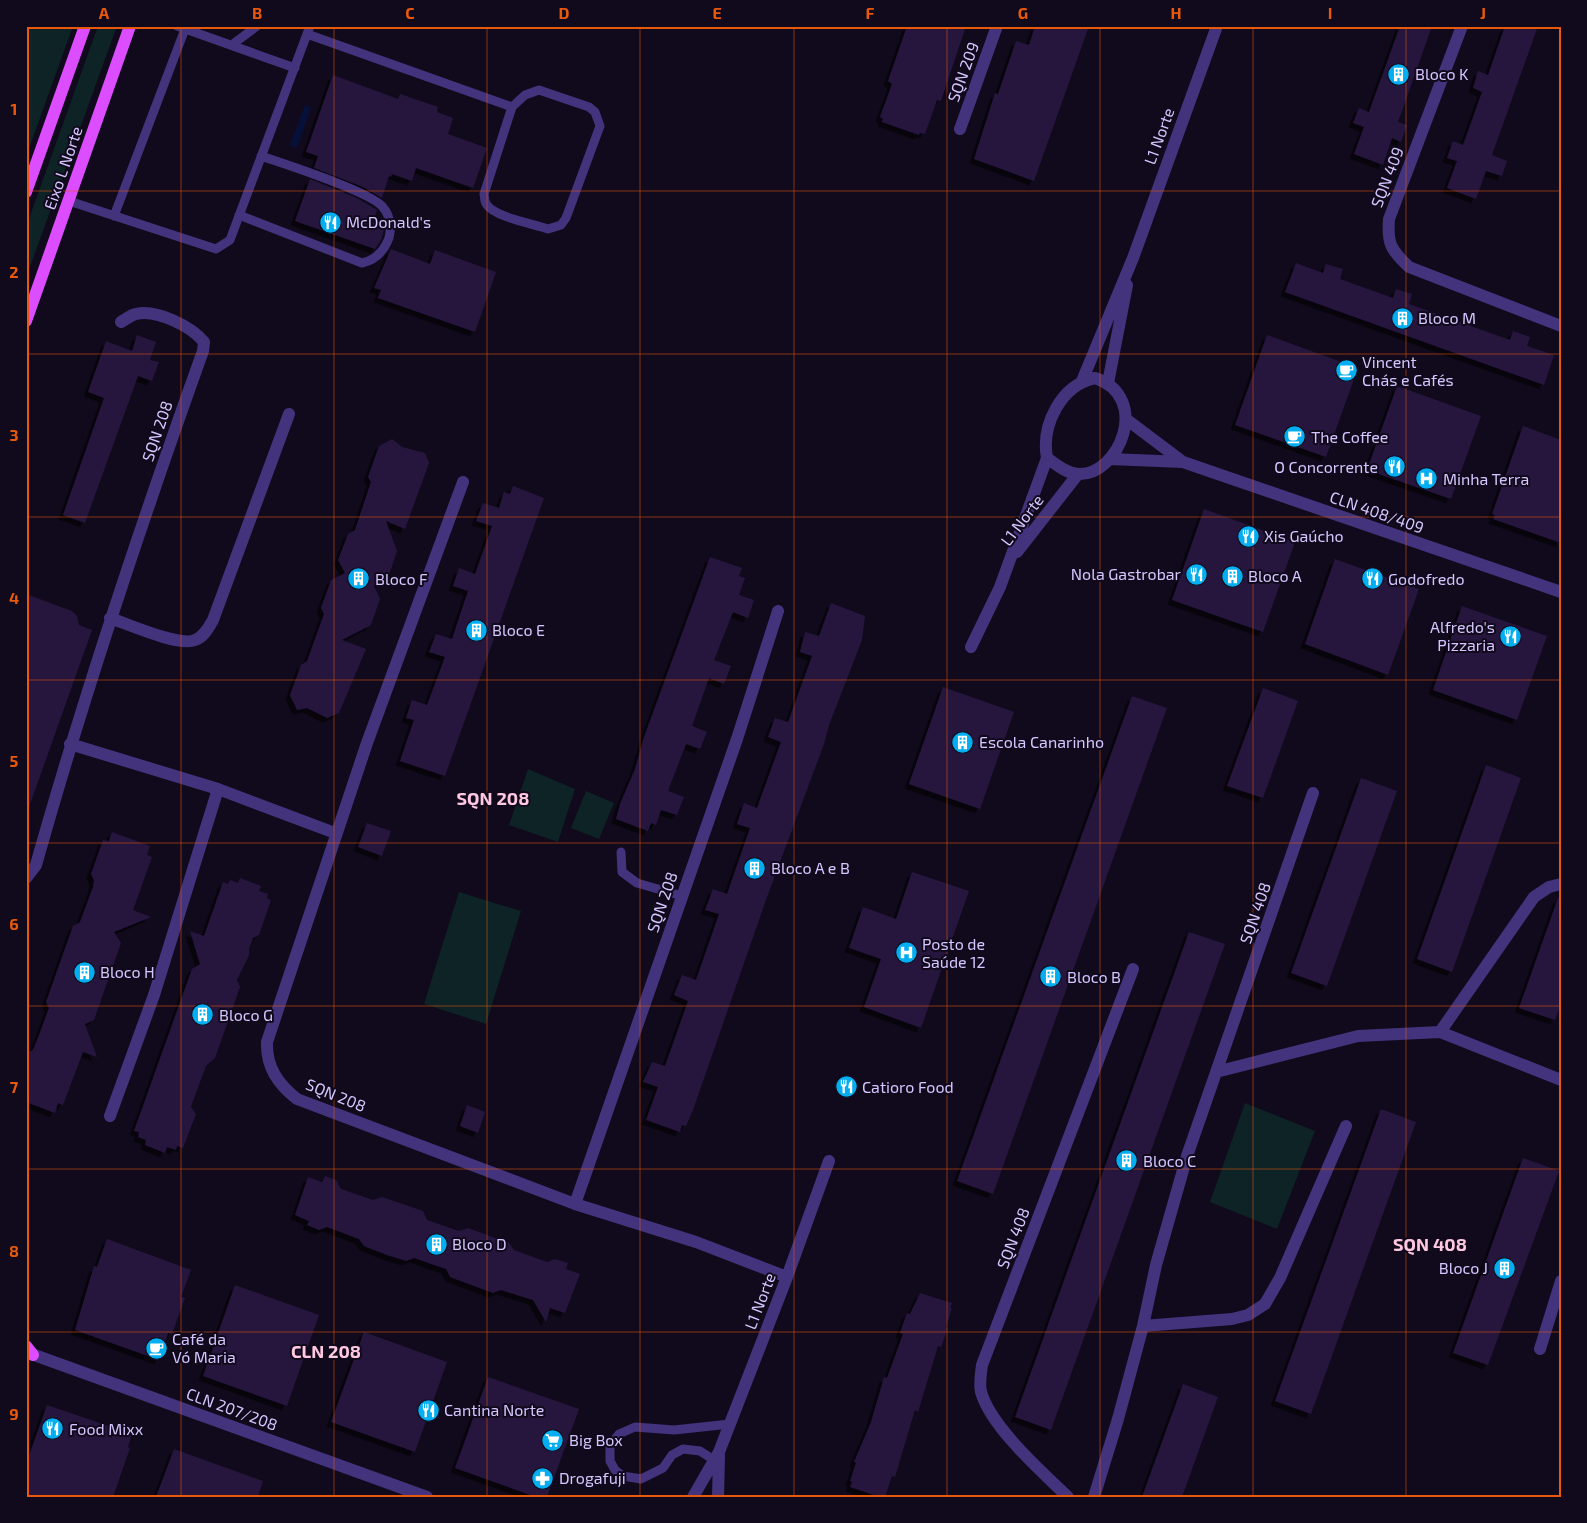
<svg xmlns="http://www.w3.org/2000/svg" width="1587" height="1523" font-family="'Exo 2',sans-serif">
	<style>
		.green { fill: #0d2326 }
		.water { fill: #071039 }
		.building { fill: #25163e; filter: url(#shadow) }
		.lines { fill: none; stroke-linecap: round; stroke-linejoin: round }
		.service { stroke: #43337d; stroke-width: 9 }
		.minor { stroke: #43337d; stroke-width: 12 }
		.tertiary { stroke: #43337d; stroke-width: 12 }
		.primary { stroke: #dc4dff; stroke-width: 12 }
		.grid { fill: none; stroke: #e8590c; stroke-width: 1; stroke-opacity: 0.55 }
		.labels { text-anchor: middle; stroke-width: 4; stroke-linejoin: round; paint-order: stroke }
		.street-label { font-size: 16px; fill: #d6c6ff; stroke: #110a1c }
		.poi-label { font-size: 16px; fill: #d6c6ff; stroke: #110a1c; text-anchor: start }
		.neighbourhood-label { font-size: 18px; font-weight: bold; fill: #ffc8e1; stroke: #110a1c }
		.neatline { fill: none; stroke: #e8590c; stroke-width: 2 }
		.grid-label { font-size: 16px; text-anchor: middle; font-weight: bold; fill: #e8590c }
	</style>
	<defs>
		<filter id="shadow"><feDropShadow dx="-4.5" dy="4.5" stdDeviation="0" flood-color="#0009"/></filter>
	</defs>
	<rect width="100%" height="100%" fill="#110a1c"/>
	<path class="green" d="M26 26H73L26 157Z
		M98 26H117L26 278V227Z
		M528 769 575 789 558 842 509 825Z
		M586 791 614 803 599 839 571 828Z
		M459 892 521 911 486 1024 424 1004Z
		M1245 1103 1315 1131 1277 1229 1210 1202Z"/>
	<path class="water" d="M305 105 311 107 297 148 290 145Z"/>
	<path class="building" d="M907 26H966L941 101 937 100 925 134 920 133 919 135 882 122 883 119 880 117 892 84 888 81Z
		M1035 26H1089L1034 181 974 159 995 93 998 94 1016 41 1029 45Z
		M1400 26H1432L1398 122 1407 125 1401 142 1392 138 1383 165 1354 154 1364 127 1353 123 1359 108 1369 112Z
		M1505 26H1538L1492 155 1507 161 1502 176 1486 171 1476 199 1447 188 1457 161 1447 158 1453 141 1463 145 1482 92 1473 88 1478 71 1488 75Z
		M333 75 398 99 400 94 438 107 437 112 453 118 448 134 487 148 473 188 416 168 412 181 392 174 391 177 389 176 382 198 363 187 314 168 318 156 306 152Z
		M310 179 357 198 377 210 373 222 384 226V229L381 240 375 249 295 221Z
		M391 249 430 264 435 250 496 272 475 332 378 298 381 290 374 288Z
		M1296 263 1323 273 1326 264 1343 269 1340 279 1393 298 1396 289 1412 294 1409 304 1510 340 1513 331 1530 337 1527 346 1554 355 1544 385 1285 292Z
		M137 335 156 342 150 360 159 362 152 381 138 376 85 523 63 515 104 398 88 392 106 341 132 351Z
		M1267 335 1358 368 1326 457 1235 425Z
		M1397 386 1481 416 1451 499 1367 470Z
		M1523 426 1561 440V543L1493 519 1495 515 1492 514Z
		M392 439 402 447 425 453 429 463 405 529 386 521 397 551 388 578 374 586 380 599 371 625 342 640 366 649 339 713 327 718 307 708 297 710 290 695 301 665 307 661 324 614 321 608 331 580 345 573 338 560 348 534 355 530 371 482 368 477 379 446Z
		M513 486 544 498 445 776 400 761 414 720 406 718 412 700 427 705 445 657 429 652 436 634 452 639 468 591 453 586 459 568 475 574 492 526 476 521 483 503 499 508 504 492 510 494Z
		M1204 509 1295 542 1263 632 1172 600Z
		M710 557 742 568 739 576 745 578 739 595 754 600 748 618 733 612 714 660 731 666 724 684 709 678 692 726 707 732 700 749 686 744 668 791 684 797 677 815 661 810 656 825 651 823 648 831 616 819 620 804 635 769 644 737Z
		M1335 559 1419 589 1388 675 1305 644Z
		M26 594 72 611 77 616 79 625 92 630 29 807H26Z
		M831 603 865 616 862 640 829 725 824 744 767 897 693 1110 686 1126 682 1125 680 1132 646 1120 658 1087 643 1082 652 1062 665 1066 688 1001 674 995 682 975 696 980 719 914 705 910 713 889 727 894 750 828 737 824 744 803 757 808 781 742 768 737 775 718 788 722 812 656 800 652 805 632 819 636Z
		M1462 606 1547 636 1517 720 1433 690Z
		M943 687 1014 712 980 809 909 784Z
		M1263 688 1298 701 1263 798 1227 786Z
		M1132 696 1167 708 993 1194 957 1181Z
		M1486 765 1521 778 1452 972 1417 959Z
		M1361 778 1397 791 1327 986 1291 973Z
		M367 823 391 831 382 856 358 847Z
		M112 832 150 846 147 855 152 857 133 910 151 917 114 932 121 943 94 1020 85 1024 97 1057 83 1052 63 1105 58 1103 55 1113 26 1102V1053L33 1050 39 1035 49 1008 46 1002 73 926 80 922 93 887 94 880 91 874 103 840 109 841Z
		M912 872 969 891 921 1028 864 1007 881 959 849 948 863 907 896 919Z
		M240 878 261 886 259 891 268 894 267 898 271 900 259 935 253 938 249 948V955L237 980 240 987 215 1058 206 1066 193 1101 191 1107 196 1114 183 1148 177 1146 176 1150 167 1147 165 1153 145 1145 146 1140 138 1137 139 1132 134 1131 192 969 200 964 190 931 204 936 223 882 228 884 230 880 238 883Z
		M1558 898 1561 899V1003L1555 1020 1519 1008Z
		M1189 932 1225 944 1051 1430 1015 1417Z
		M467 1105 485 1112 478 1133 460 1126Z
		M1381 1109 1416 1122 1311 1414 1275 1401Z
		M1523 1158 1559 1171 1488 1365 1453 1353Z
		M325 1176 336 1180 341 1189 373 1200 382 1197 423 1211 427 1220 459 1231 468 1228 509 1243 514 1250 547 1262 555 1259 568 1263 566 1269 580 1274 565 1313 550 1308 546 1322 533 1300 501 1290 493 1293 450 1277 446 1269 414 1258 406 1261 387 1255 364 1246 359 1239 327 1227 319 1230 307 1225 309 1221 295 1215 308 1177 322 1182Z
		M107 1239 191 1270 181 1297 185 1298 172 1334 168 1333 159 1360 75 1330 94 1266 97 1267Z
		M235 1285 319 1315 287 1406 203 1376Z
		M920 1293 952 1303 950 1308H952L946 1327 948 1328 941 1347 938 1346 918 1412 915 1410 895 1477 892 1476 885 1497H880L850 1487 852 1482 850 1481 856 1463 854 1462 871 1422 884 1377 887 1378 903 1334 900 1333 907 1313 910 1314Z
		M364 1332 447 1362 415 1452 331 1422Z
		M488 1377 579 1409 547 1497H536L455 1468Z
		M1183 1384 1218 1397 1182 1497H1142Z
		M47 1405 132 1434 128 1447 130 1448 113 1497H26V1464Z
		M174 1449 263 1481 258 1497H156Z"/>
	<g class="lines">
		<path class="service" d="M177 26 295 68
			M307 34 512 107
			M233 44 257 26
			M539 90 589 107 595 112 600 126 566 218 561 225 548 229C534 224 495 217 487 205 484 202 485 198 484 194L512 107 525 95Z
			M69 201 216 249 230 240 310 26
			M239 215 362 263C376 260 384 251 389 238 392 226 390 215 382 206 366 190 287 165 261 156
			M114 216 185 29
			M621 852 622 872 637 883 682 896
			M714 1460 700 1451 683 1449 672 1455 663 1468 641 1479 623 1476 615 1470 610 1461V1445L619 1434 635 1427 674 1430 730 1424"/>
		<path class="minor" d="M1462 26 1389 219C1387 244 1391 250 1409 267L1561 326
			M960 129 997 26
			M463 482 367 743 267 1042C266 1067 278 1084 297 1099L575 1204 696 1242 787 1277
			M1017 552 1078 474
			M110 618C128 624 179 647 195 640 204 637 209 627 213 620L289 414
			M971 647 1000 587 1047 458
			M70 744 218 789 335 833
			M26 878 36 865C85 691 142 521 203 351L204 342C191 326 156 309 136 314 131 315 126 319 121 322
			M1440 1032 1534 897 1549 887 1561 884
			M1216 1072 1358 1036 1440 1032 1561 1080
			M110 1116 154 995 218 789
			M575 1204 737 739 778 611
			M1143 1326 1232 1319 1248 1315 1265 1304 1280 1278 1346 1126
			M1540 1349 1561 1281
			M693 1497 719 1452 787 1277 829 1161
			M718 1497 719 1455
			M1068 1497C1042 1472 991 1427 981 1392 979 1384 981 1373 982 1365L1133 969
			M1094 1497 1118 1419 1143 1326 1156 1265 1187 1156 1313 793"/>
		<path class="tertiary" d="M1095 378C1152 397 1119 476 1078 474 1066 473 1057 465 1047 458 1041 425 1061 385 1095 378Z
			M1082 381 1133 258 1217 26
			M1108 383 1127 285
			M1126 419 1183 462
			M1110 459 1183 462 1561 592
			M26 1352 427 1497"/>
		<path class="primary" d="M26 192 85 26
			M26 321 130 26
			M26 1346 33 1355"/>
	</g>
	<path class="grid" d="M181 26V1497M334 26V1497M487 26V1497M640 26V1497M794 26V1497M947 26V1497M1100 26V1497M1253 26V1497M1406 26V1497M26 191H1561M26 354H1561M26 517H1561M26 680H1561M26 843H1561M26 1006H1561M26 1169H1561M26 1332H1561"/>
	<defs>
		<symbol id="building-disc" viewBox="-11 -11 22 22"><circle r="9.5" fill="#00aef1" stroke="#110a1c"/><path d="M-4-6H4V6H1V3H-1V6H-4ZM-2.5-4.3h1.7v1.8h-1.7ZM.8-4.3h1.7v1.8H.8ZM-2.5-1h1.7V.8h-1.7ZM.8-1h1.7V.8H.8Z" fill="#fff"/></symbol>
		<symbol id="restaurant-disc" viewBox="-11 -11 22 22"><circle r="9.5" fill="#00aef1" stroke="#110a1c"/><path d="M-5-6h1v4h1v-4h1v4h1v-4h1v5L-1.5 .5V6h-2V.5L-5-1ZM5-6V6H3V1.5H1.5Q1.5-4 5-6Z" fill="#fff"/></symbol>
		<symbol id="cafe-disc" viewBox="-11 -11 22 22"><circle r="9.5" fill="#00aef1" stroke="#110a1c"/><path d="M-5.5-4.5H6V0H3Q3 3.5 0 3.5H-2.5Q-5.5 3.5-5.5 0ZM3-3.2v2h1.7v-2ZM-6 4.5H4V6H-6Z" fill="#fff"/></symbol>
		<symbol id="hospital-disc" viewBox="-11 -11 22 22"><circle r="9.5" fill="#00aef1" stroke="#110a1c"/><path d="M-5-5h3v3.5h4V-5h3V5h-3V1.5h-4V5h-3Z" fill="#fff"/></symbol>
		<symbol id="supermarket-disc" viewBox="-11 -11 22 22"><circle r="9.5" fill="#00aef1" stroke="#110a1c"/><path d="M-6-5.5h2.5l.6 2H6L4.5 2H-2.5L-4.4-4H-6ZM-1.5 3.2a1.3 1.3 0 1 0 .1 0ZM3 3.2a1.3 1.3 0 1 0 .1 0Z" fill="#fff"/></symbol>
		<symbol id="pharmacy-disc" viewBox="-11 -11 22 22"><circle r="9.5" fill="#00aef1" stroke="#110a1c"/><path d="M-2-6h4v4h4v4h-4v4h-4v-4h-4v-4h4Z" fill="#fff"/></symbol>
	</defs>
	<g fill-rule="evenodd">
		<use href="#building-disc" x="1386" y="62" width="25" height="25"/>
		<use href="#restaurant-disc" x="318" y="210" width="25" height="25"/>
		<use href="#building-disc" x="1390" y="306" width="25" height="25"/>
		<use href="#cafe-disc" x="1334" y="358" width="25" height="25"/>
		<use href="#cafe-disc" x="1282" y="424" width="25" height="25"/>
		<use href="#restaurant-disc" x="1382" y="454" width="25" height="25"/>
		<use href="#hospital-disc" x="1414" y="466" width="25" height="25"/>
		<use href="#restaurant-disc" x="1236" y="524" width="25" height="25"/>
		<use href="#restaurant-disc" x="1184" y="562" width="25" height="25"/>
		<use href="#building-disc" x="1220" y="564" width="25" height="25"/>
		<use href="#building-disc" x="346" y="566" width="25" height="25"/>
		<use href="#restaurant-disc" x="1360" y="566" width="25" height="25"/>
		<use href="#building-disc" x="464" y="618" width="25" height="25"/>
		<use href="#restaurant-disc" x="1498" y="624" width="25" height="25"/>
		<use href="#building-disc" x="950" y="730" width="25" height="25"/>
		<use href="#building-disc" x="742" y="856" width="25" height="25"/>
		<use href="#hospital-disc" x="894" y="940" width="25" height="25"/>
		<use href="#building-disc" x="72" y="960" width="25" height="25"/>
		<use href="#building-disc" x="1038" y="964" width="25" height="25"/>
		<use href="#building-disc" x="190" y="1002" width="25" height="25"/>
		<use href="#restaurant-disc" x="834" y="1074" width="25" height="25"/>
		<use href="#building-disc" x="1114" y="1148" width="25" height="25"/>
		<use href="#building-disc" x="424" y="1232" width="25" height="25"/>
		<use href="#building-disc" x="1492" y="1256" width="25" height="25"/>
		<use href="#cafe-disc" x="144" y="1336" width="25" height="25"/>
		<use href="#restaurant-disc" x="416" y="1398" width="25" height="25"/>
		<use href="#restaurant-disc" x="40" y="1416" width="25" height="25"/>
		<use href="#supermarket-disc" x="540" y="1428" width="25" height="25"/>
		<use href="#pharmacy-disc" x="530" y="1466" width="25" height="25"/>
	</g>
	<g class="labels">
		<g class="street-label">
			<text transform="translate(963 72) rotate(-70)" y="6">SQN 209</text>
			<text transform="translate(1159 136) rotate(-70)" y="6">L1 Norte</text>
			<text transform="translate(63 168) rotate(-71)" y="6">Eixo L Norte</text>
			<text transform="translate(1387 177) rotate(-69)" y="6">SQN 409</text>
			<text transform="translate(157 431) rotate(-71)" y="6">SQN 208</text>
			<text transform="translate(1377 512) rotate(19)" y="6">CLN 408/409</text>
			<text transform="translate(1022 520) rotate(-53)" y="6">L1 Norte</text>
			<text transform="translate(662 902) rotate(-71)" y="6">SQN 208</text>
			<text transform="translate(1255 913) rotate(-71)" y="6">SQN 408</text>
			<text transform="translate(336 1095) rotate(22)" y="6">SQN 208</text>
			<text transform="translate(1013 1238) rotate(-69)" y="6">SQN 408</text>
			<text transform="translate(760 1301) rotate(-69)" y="6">L1 Norte</text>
			<text transform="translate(232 1409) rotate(20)" y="6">CLN 207/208</text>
		</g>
		<g class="poi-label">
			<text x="1415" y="80">Bloco K</text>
			<text x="346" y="228">McDonald's</text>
			<text x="1418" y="324">Bloco M</text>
			<text x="1362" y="368">Vincent<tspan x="1362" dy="18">Chás e Cafés</tspan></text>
			<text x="1311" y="443">The Coffee</text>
			<text x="1378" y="473" text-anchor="end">O Concorrente</text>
			<text x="1443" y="485">Minha Terra</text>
			<text x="1264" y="542">Xis Gaúcho</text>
			<text x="1181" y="580" text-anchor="end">Nola Gastrobar</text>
			<text x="1248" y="582">Bloco A</text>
			<text x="375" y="585">Bloco F</text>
			<text x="1388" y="585">Godofredo</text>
			<text x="1495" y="633" text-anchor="end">Alfredo's<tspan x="1495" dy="18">Pizzaria</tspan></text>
			<text x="492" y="636">Bloco E</text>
			<text x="979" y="748">Escola Canarinho</text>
			<text x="771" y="874">Bloco A e B</text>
			<text x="922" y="950">Posto de<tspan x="922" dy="18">Saúde 12</tspan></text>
			<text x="100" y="978">Bloco H</text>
			<text x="1067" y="983">Bloco B</text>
			<text x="219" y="1021">Bloco G</text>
			<text x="862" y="1093">Catioro Food</text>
			<text x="1143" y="1167">Bloco C</text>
			<text x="452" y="1250">Bloco D</text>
			<text x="1488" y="1274" text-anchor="end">Bloco J</text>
			<text x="172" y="1345">Café da<tspan x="172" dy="18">Vó Maria</tspan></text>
			<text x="444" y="1416">Cantina Norte</text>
			<text x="69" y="1435">Food Mixx</text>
			<text x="569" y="1446">Big Box</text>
			<text x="559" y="1484">Drogafuji</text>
		</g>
		<g class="neighbourhood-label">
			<text x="493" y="805">SQN 208</text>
			<text x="1430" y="1251">SQN 408</text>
			<text x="326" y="1358">CLN 208</text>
		</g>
	</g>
	<rect width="1587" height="1523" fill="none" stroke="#110a1c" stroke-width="55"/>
	<rect x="28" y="28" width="1532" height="1468" class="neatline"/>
	<g class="grid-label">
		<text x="104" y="19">A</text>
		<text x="257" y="19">B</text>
		<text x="410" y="19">C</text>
		<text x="564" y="19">D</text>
		<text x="717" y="19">E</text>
		<text x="870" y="19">F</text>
		<text x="1023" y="19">G</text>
		<text x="1176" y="19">H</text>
		<text x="1330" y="19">I</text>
		<text x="1483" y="19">J</text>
		<text x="14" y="115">1</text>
		<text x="14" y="278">2</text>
		<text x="14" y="441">3</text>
		<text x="14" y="604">4</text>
		<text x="14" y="767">5</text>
		<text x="14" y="930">6</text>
		<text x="14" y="1093">7</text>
		<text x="14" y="1257">8</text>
		<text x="14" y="1420">9</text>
	</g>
</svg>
